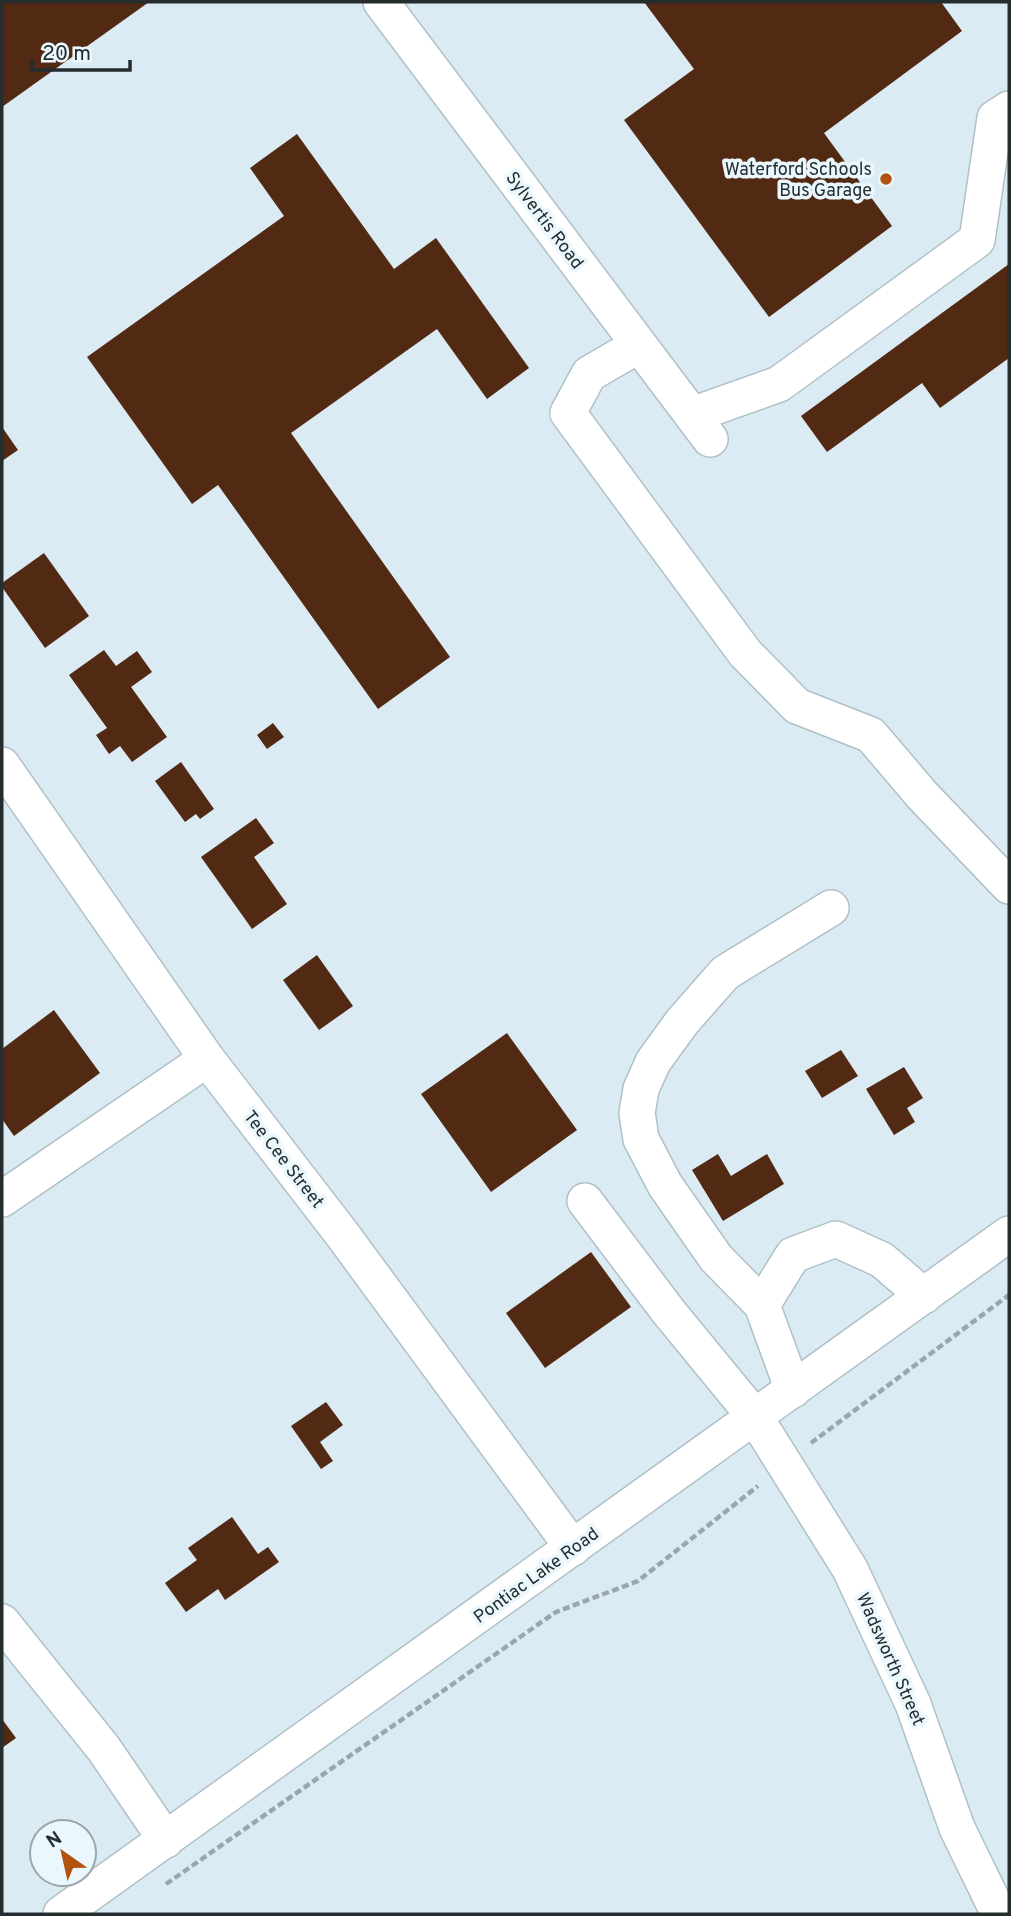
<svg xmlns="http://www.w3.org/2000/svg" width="1011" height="1916" font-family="Overpass,sans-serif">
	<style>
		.building { fill: #522912 }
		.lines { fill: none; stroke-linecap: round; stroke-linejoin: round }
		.minor-casing { stroke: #b0c0c8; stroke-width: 38 }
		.path { stroke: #99a6ac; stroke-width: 4.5; stroke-dasharray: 7 3.5; stroke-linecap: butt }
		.minor { stroke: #fff; stroke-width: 35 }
		.poi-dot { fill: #b35210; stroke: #eaf8fe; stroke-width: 2.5 }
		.labels { text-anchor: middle; stroke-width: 7; stroke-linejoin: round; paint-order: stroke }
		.poi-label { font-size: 18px; fill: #262d2f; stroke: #eaf8fe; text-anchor: end }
		.street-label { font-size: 18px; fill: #262d2f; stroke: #eaf8fe }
	</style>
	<rect width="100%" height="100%" fill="#daebf3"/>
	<path class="building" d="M2 2H149L2 107Z
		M644 2H941L962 31 824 133 892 226 769 317 624 120 694 69Z
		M297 134 394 269 436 238 529 368 487 399 437 329 291 433 450 657 378 709 218 485 192 504 87 357 284 216 250 168Z
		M1009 264V358L940 408 922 383 827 452 801 416Z
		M2 427 18 450 2 461Z
		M44 553 89 616 45 648 2 587V583Z
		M104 650 116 666 137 651 152 672 131 687 167 737 132 762 120 746 109 754 96 735 107 728 69 675Z
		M273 723 284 737 267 749 257 735Z
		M181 762 214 809 200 819 196 814 185 822 155 781Z
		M256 818 274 843 254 857 287 904 252 929 201 857Z
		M317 955 353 1006 319 1030 283 980Z
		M54 1010 100 1073 14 1136 2 1119V1049Z
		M507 1033 577 1130 491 1192 421 1094Z
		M841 1050 858 1076 822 1098 805 1071Z
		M904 1067 923 1098 907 1108 915 1122 894 1135 866 1089Z
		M718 1154 731 1176 767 1154 784 1184 723 1221 692 1170Z
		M591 1252 631 1307 545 1368 506 1313Z
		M326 1402 343 1425 320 1442 333 1461 321 1469 291 1426Z
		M232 1517 258 1554 268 1547 279 1562 225 1600 218 1589 186 1612 165 1583 197 1560 188 1548Z
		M2 1719 16 1738 2 1748Z"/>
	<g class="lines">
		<defs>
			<path id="minor" d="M381 2 710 439
				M639 345 589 374 568 413 745 653 797 706 871 735 922 795 1009 886
				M692 415 779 384 977 240 995 118 1009 109
				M2 765 207 1059 342 1234 573 1548
				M2 1199 207 1059
				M585 1201 668 1311 755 1417 850 1569 913 1704 957 1828 999 1914
				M762 1305 716 1258 665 1185 641 1139 637 1113 641 1089 653 1062 682 1022 725 973 831 908
				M793 1390 762 1305 793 1255 836 1239 882 1260 924 1296
				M2 1622 104 1749 166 1840
				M61 1914 1009 1234"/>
		</defs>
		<use href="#minor" class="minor-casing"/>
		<path class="path" d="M811 1443 1009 1295
			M166 1884 556 1612 638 1581 758 1486"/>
		<use href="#minor" class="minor"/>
	</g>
	<circle class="poi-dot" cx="886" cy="179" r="7"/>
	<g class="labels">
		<g class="poi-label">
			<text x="872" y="175">Waterford Schools<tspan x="872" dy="21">Bus Garage</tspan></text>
		</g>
		<g class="street-label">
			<text transform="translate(545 220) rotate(53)" y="6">Sylvertis Road</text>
			<text transform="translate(284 1159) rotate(52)" y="6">Tee Cee Street</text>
			<text transform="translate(536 1575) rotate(-36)" y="6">Pontiac Lake Road</text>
			<text transform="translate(891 1659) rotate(66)" y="6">Wadsworth Street</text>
		</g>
	</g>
	<rect width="1011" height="1916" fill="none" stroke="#262d2f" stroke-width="7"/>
	<g transform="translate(63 1853) rotate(326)"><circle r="33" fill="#eaf8fe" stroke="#9ca7ab" stroke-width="2"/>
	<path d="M0-5L12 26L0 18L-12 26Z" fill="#b35210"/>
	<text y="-10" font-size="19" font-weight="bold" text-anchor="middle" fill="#262d2f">N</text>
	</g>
	<path d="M32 60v10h98v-10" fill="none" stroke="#262d2f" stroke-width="3.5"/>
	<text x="42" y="60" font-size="21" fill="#262d2f" stroke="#eaf8fe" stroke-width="5" paint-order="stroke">20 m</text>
</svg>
